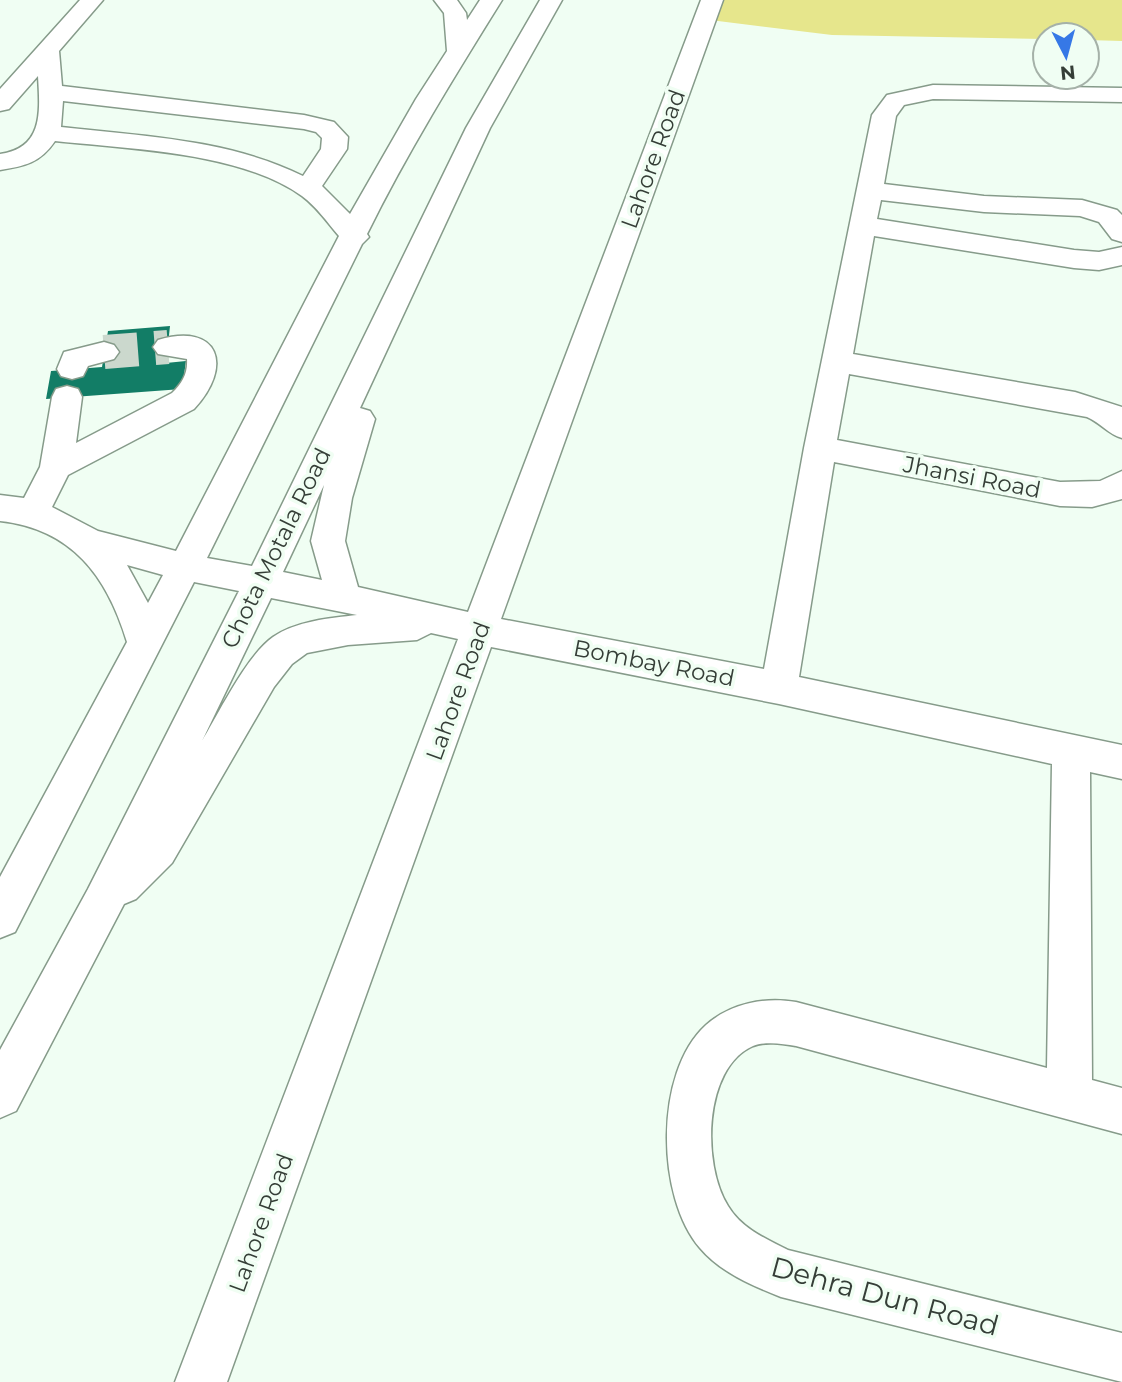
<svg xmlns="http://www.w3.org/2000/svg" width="1122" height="1382" font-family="Montserrat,sans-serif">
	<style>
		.green { fill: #e6e68c }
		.building { fill: #127d66 }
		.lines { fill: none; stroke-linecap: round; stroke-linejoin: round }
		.minor-tunnel { stroke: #cbd8cd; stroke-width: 34; stroke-dasharray: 34 17; stroke-linecap: butt }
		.minor-casing { stroke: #869b8a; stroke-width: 3 }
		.minor { fill: #fff; fill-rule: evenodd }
		.labels { text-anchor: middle; stroke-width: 7; stroke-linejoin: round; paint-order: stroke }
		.street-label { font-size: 23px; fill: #353e37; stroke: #f0fef3 }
		.near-street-label { font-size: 28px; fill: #353e37; stroke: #f0fef3 }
	</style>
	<rect width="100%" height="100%" fill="#f0fef3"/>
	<path class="green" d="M717 0H1122V41L1087 40V35H1045V39L832 35 710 20Z"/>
	<path class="building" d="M170 326 166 363 186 361 182 389 46 399 51 371 102 367 108 331Z"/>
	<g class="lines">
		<path class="minor-tunnel" d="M104 352 168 347"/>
		<defs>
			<path id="minor" d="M80 0H103L59 51 62 86 304 115 334 122 348 137 347 149 322 186 350 214 416 99 447 51 444 13 434 0H457L466 13 467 20 480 0H502C454 77 407 153 367 234L369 237 362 244 207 558 252 566 466 128 540 0H562L490 128 360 408 370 411 375 419 352 498 345 541 358 587 468 612 701 0H723L501 619 764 669 804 448 872 115 887 95 933 85 1122 88V102L933 99 904 105 896 116 884 184 984 196 1082 200 1117 210 1122 215V242L1112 239 1099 222 1080 216 984 212 881 200 877 219 1074 250 1099 252 1122 247V265L1099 270 1074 268 874 236 853 354 1075 392 1122 407V438C1108 434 1101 423 1087 417L849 374 837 440 1060 482 1100 481 1122 471V499L1092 507 1060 506 834 462 799 677 1122 745V779L1090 772 1092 1080 1122 1088V1134L796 1046C783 1044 766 1041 753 1046 703 1068 702 1165 728 1206 741 1228 766 1239 788 1250L1122 1333V1382L781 1297C753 1286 720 1272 700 1248 656 1197 654 1072 706 1025 731 1003 764 997 796 1002L1047 1068 1052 764 779 704 491 647 227 1382H175L458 639 431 633 417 640 348 645 307 653 292 664 274 687 172 863 136 899 124 904 16 1111 0 1118V1050L88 889 239 591 194 582 15 932 0 938V877L127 642C107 576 72 529 0 521V495L24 498 40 467 52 397 56 389 67 386 78 389 82 397 76 443 172 393C182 383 188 374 187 359L158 354 153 347 158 340C219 322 234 366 194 409L68 475 52 507 98 531 176 551 339 236C327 222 317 207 302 196 241 152 129 149 55 141 40 163 25 166 0 170V154C44 148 40 111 38 76L9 109 0 111V89ZM63 101 304 129 316 132 322 138 321 149 303 176C228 139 142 136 61 127ZM324 485 311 541 322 580 283 572ZM127 565 163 575 148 603ZM271 598 357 615C330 618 296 621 273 637 247 655 219 713 202 741Z
				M104 342 114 345 119 352 114 359 88 366 83 376 72 379 61 376 57 369 64 352Z"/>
		</defs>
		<use href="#minor" class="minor-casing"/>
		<use href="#minor" class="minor"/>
	</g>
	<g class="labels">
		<g class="street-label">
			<text transform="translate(653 159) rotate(-70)" y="8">Lahore Road</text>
			<text transform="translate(972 477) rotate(11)" y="8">Jhansi Road</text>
			<text transform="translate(276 548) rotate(-64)" y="8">Chota Motala Road</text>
			<text transform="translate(654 663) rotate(11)" y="8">Bombay Road</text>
			<text transform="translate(458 691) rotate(-70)" y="8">Lahore Road</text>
			<text transform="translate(261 1223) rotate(-70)" y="8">Lahore Road</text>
		</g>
		<g class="near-street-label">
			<text transform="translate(885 1296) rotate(15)" y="10">Dehra Dun Road</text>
		</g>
	</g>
	<g transform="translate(1066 56) rotate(174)"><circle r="33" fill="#f0fef3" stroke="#a5b1a8" stroke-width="2"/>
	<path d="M0-5L12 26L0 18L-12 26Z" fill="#3678e6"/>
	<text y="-10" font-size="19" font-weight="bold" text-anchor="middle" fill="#353e37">N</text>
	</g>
</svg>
